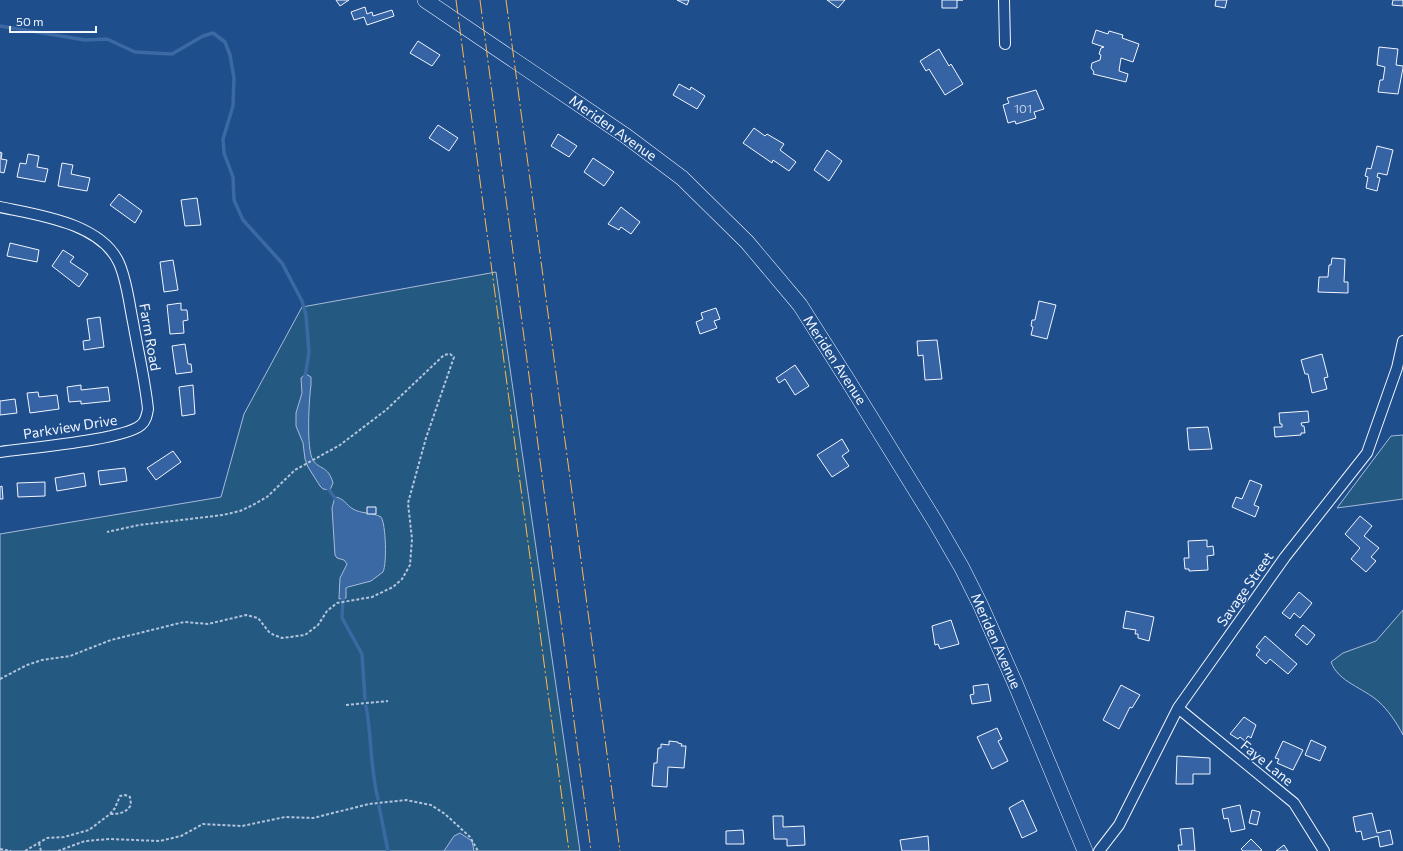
<svg xmlns="http://www.w3.org/2000/svg" width="1403" height="851" font-family="Commissioner,sans-serif">
	<style>
		.green { fill: #245a82; stroke: #a8bbd7 }
		.water { fill: #3b69a3; stroke: #a8bbd7 }
		.lines { fill: none; stroke-linecap: round; stroke-linejoin: round }
		.stream { stroke: #3b69a3; stroke-width: 3.5 }
		.building { fill: #3563a3; stroke: #f2f6ff }
		.minor-casing { stroke: #f2f6ff; stroke-width: 12 }
		.secondary-casing { stroke: #f2f6ff; stroke-width: 16 }
		.path { stroke: #b3c4dc; stroke-width: 2; stroke-dasharray: 3 2; stroke-linecap: butt }
		.minor { stroke: #1f4e8c; stroke-width: 10 }
		.secondary { stroke: #1f4e8c; stroke-width: 15 }
		.power { stroke: #ffb74d; stroke-width: 1; stroke-dasharray: 14 3 2 3; stroke-linecap: butt }
		.labels { text-anchor: middle; stroke-width: 3; stroke-linejoin: round; paint-order: stroke }
		.number-label { font-size: 12px; fill: #c3d1e8 }
		.street-label { font-size: 14px; fill: #f2f6ff; stroke: #1f4e8c }
	</style>
	<rect width="100%" height="100%" fill="#1f4e8c"/>
	<path class="green" d="M496 272 580 851H0V534L221 497 244 414 302 307Z
		M1403 435V499L1337 508 1391 436Z
		M1403 610V735C1397 723 1388 710 1379 702 1364 688 1338 682 1331 662L1343 653 1376 641Z"/>
	<path class="water" d="M306 374 311 377V385C309 399 306 449 313 460 319 470 328 465 333 483L330 490 323 489 320 486 308 467 305 459 303 443 296 426V413L302 393 301 378Z
		M335 497C344 498 346 505 353 509 361 514 372 512 381 517 386 524 387 564 383 572L371 581 348 587 346 588V598L339 599 340 578 347 564 344 560 337 558 335 555 332 508Z
		M460 833 472 841 474 851H444L454 836Z"/>
	<g class="lines">
		<path class="stream" d="M0 26 85 40 107 39 135 52 172 54 203 36 213 33 225 42 230 55 234 78 233 106 223 139 224 153 233 177 234 200 243 220 282 263 302 301 306 315 309 352 305 377
			M327 487 337 501
			M343 596 342 618 362 654 365 699
			M366 706C372 737 370 769 378 799
			M379 806 388 851"/>
	</g>
	<path class="building" d="M336 0H349L340 6Z
		M677 0H689L687 5Z
		M827 0H845L838 8Z
		M942 0H963H957V8H942Z
		M1216 0H1227L1225 8 1215 6Z
		M1393 0H1403V6L1392 5Z
		M365 7 367 14 372 12 373 16 392 10 394 16 367 25 364 17 354 20 351 12Z
		M1096 30 1108 34 1109 31 1123 35 1122 38 1139 44 1133 62 1121 58 1119 71 1128 74 1126 82 1093 74 1094 72 1091 68 1092 63 1100 60 1101 55 1099 54 1101 48 1104 47 1092 43Z
		M418 41 440 55 432 66 410 53Z
		M1379 47 1398 49 1396 65 1403 66V68L1398 94 1378 92 1380 80H1383L1385 67 1377 65Z
		M939 49 949 66 951 64 963 84 945 95 929 69 926 71 920 61Z
		M679 84 690 90 691 87 705 96 697 109 673 95Z
		M1036 90 1044 109 1034 112 1036 118 1016 124 1015 121 1008 123 1003 105 1009 103 1007 98Z
		M438 125 458 138 449 151 429 138Z
		M754 128 765 136 767 134 784 144 780 150 796 162 789 171 773 160 772 163 743 143Z
		M558 134 577 146 569 157 551 146Z
		M1377 146 1393 150 1387 175 1378 173 1377 177 1380 178 1377 191 1366 188 1368 177 1365 176 1367 168 1371 169Z
		M827 150 842 161 829 181 814 170Z
		M0 152 2 153 1 159 7 160 4 173 0 172Z
		M28 154 39 156 37 167 48 169 45 182 17 177 20 163 26 164Z
		M593 158 614 172 604 186 584 172Z
		M62 163 73 165 71 174 90 178 87 191 58 186Z
		M119 194 142 211 135 223 110 205Z
		M197 198 201 225 185 226 181 200Z
		M621 207 640 222 631 234 621 227 619 230 608 224Z
		M10 243 39 250 37 262 7 256Z
		M63 250 74 257 70 262 88 274 79 287 52 266Z
		M1332 258 1345 259 1344 282H1348V293L1318 292 1319 277H1328L1329 265H1331Z
		M173 260 178 290 164 292 160 262Z
		M1039 301 1056 305 1047 339 1031 335 1033 327 1031 326 1032 320H1035Z
		M181 303V310H187L188 320 183 321 184 333 170 334 167 305Z
		M716 308 720 319 714 321 717 328 700 334 696 322 703 319 701 313Z
		M100 317 104 347 84 350 83 341 90 340 87 319Z
		M937 340 942 379 925 380 923 355 918 356 917 341Z
		M185 344 188 364H191L192 372 176 374 172 346Z
		M1322 354 1328 377 1324 378 1327 389 1312 393 1308 374H1305L1301 360Z
		M795 365 809 386 795 395 785 379 779 383 776 378Z
		M81 385V390L108 387 110 401 81 404V401L69 402 67 387Z
		M193 385 195 414 182 416 179 387Z
		M38 392 39 397 57 395 59 409 30 413 27 393Z
		M15 399 17 413 0 415V401Z
		M1308 411 1309 422 1301 423 1302 426H1304L1305 433H1301V435L1275 437 1274 427H1282V424H1280L1279 413Z
		M1208 427 1212 449 1189 450 1187 428Z
		M842 439 849 451 842 456 849 466 832 477 817 455Z
		M173 451 181 462 156 480 147 468Z
		M125 468 127 481 100 485 98 471Z
		M84 473 86 486 57 491 55 478Z
		M1250 480 1262 485 1254 505 1259 507 1255 517 1232 507 1236 497 1242 499Z
		M45 482V496L18 497 17 483Z
		M2 486 3 499H0V487Z
		M367 507H376V514H367Z
		M1360 516 1372 526 1364 536 1379 548 1371 557 1376 561 1366 572 1351 559 1360 548 1345 534Z
		M1207 540V547L1213 546 1214 555 1207 556 1208 570 1189 571V569H1185L1184 558H1189L1188 541Z
		M1299 592 1312 603 1300 618 1294 613 1290 619 1282 613Z
		M1126 611 1154 617 1149 641 1138 638V634H1135L1136 630 1123 628Z
		M951 620 959 644 940 649 938 644 935 645 932 626Z
		M1303 625 1315 635 1307 645 1295 635Z
		M1265 636 1297 664 1288 674 1270 659 1266 664 1256 655 1260 650 1256 647Z
		M988 684 991 701 972 704 970 695 974 694 973 686Z
		M1121 685 1140 695 1132 708 1130 707 1119 729 1103 720Z
		M1244 717 1256 725 1251 738 1248 736 1245 741 1240 737 1238 739 1230 734Z
		M997 728 1002 739 998 741 1008 761 992 769 977 737Z
		M1311 740 1326 747 1320 761 1305 755Z
		M669 741 678 742V743L682 744 681 746H686L684 768 668 767 667 787 652 786 654 763H657L658 748H661V744L669 745Z
		M1283 741 1303 750 1293 770 1277 763 1279 759 1275 758Z
		M1177 756 1210 758V774H1193V784H1176Z
		M1023 800 1037 831 1022 838 1009 808Z
		M1240 805 1245 829 1231 832 1228 818 1224 819 1222 809Z
		M1252 810 1260 812 1257 825 1249 823Z
		M1372 813 1377 833 1390 830 1393 844 1380 847 1378 836 1363 840 1361 831 1356 832 1353 817Z
		M773 816H783V827L804 826 805 845 787 846V839H774Z
		M1193 828 1195 851H1179L1178 845H1182L1180 829Z
		M743 830 744 844H726V831Z
		M928 836 929 851H902L900 840Z
		M1251 839 1262 850 1260 851H1243L1241 849Z
		M1284 845 1288 851H1276Z"/>
	<g class="lines">
		<defs>
			<path id="minor" d="M1004 0 1005 44
				M0 207C38 215 101 223 119 263 127 281 129 303 133 322 138 351 145 380 148 409 147 415 146 421 141 425 124 440 27 448 0 452
				M1178 708 1294 803 1324 851
				M1099 851 1119 825 1178 708 1285 557 1367 453 1397 368 1403 341"/>
			<path id="secondary" d="M425 0 626 136 682 178 747 242 800 305 847 379 936 523 962 568 981 606 1015 683 1085 851"/>
		</defs>
		<use href="#minor" class="minor-casing"/>
		<use href="#secondary" class="secondary-casing"/>
		<path class="path" d="M0 679 27 665 42 660 70 656 111 640 184 622 208 624 246 615 258 618 269 632 274 635 282 638 305 635 318 625 327 611 337 603 372 597 393 587 402 579 410 565 412 539 408 503 426 438 454 357 450 354 444 355 386 410 340 445 295 470 267 497 253 505 240 511 223 515 139 525 107 532
			M346 705 388 701
			M39 843 41 851
			M0 849 11 851
			M25 851 47 838 64 837 89 830 110 814 115 808 120 796 125 795 130 797 131 805C126 813 119 814 110 814
			M58 851 85 841 109 839 160 841 181 836 203 824 242 826 285 817 313 818 369 804 406 800 431 805 445 814 470 837 478 851"/>
		<use href="#minor" class="minor"/>
		<use href="#secondary" class="secondary"/>
		<path class="power" d="M456 0 569 851
			M480 0 591 851
			M506 0 620 851"/>
	</g>
	<g class="labels">
		<g class="number-label">
			<text x="1023" y="113">101</text>
		</g>
		<g class="street-label">
			<text transform="translate(613 128) rotate(35)" y="5">Meriden Avenue</text>
			<text transform="translate(150 337) rotate(80)" y="5">Farm Road</text>
			<text transform="translate(835 360) rotate(57)" y="5">Meriden Avenue</text>
			<text transform="translate(70 427) rotate(-9)" y="5">Parkview Drive</text>
			<text transform="translate(1245 589) rotate(-55)" y="5">Savage Street</text>
			<text transform="translate(996 641) rotate(66)" y="5">Meriden Avenue</text>
			<text transform="translate(1267 763) rotate(39)" y="5">Faye Lane</text>
		</g>
	</g>
	<path d="M10 26v6h86v-6" fill="none" stroke="#f2f6ff" stroke-width="2"/>
	<text x="16" y="26" font-size="12" fill="#f2f6ff" stroke="#1f4e8c" stroke-width="3" paint-order="stroke">50 m</text>
</svg>
